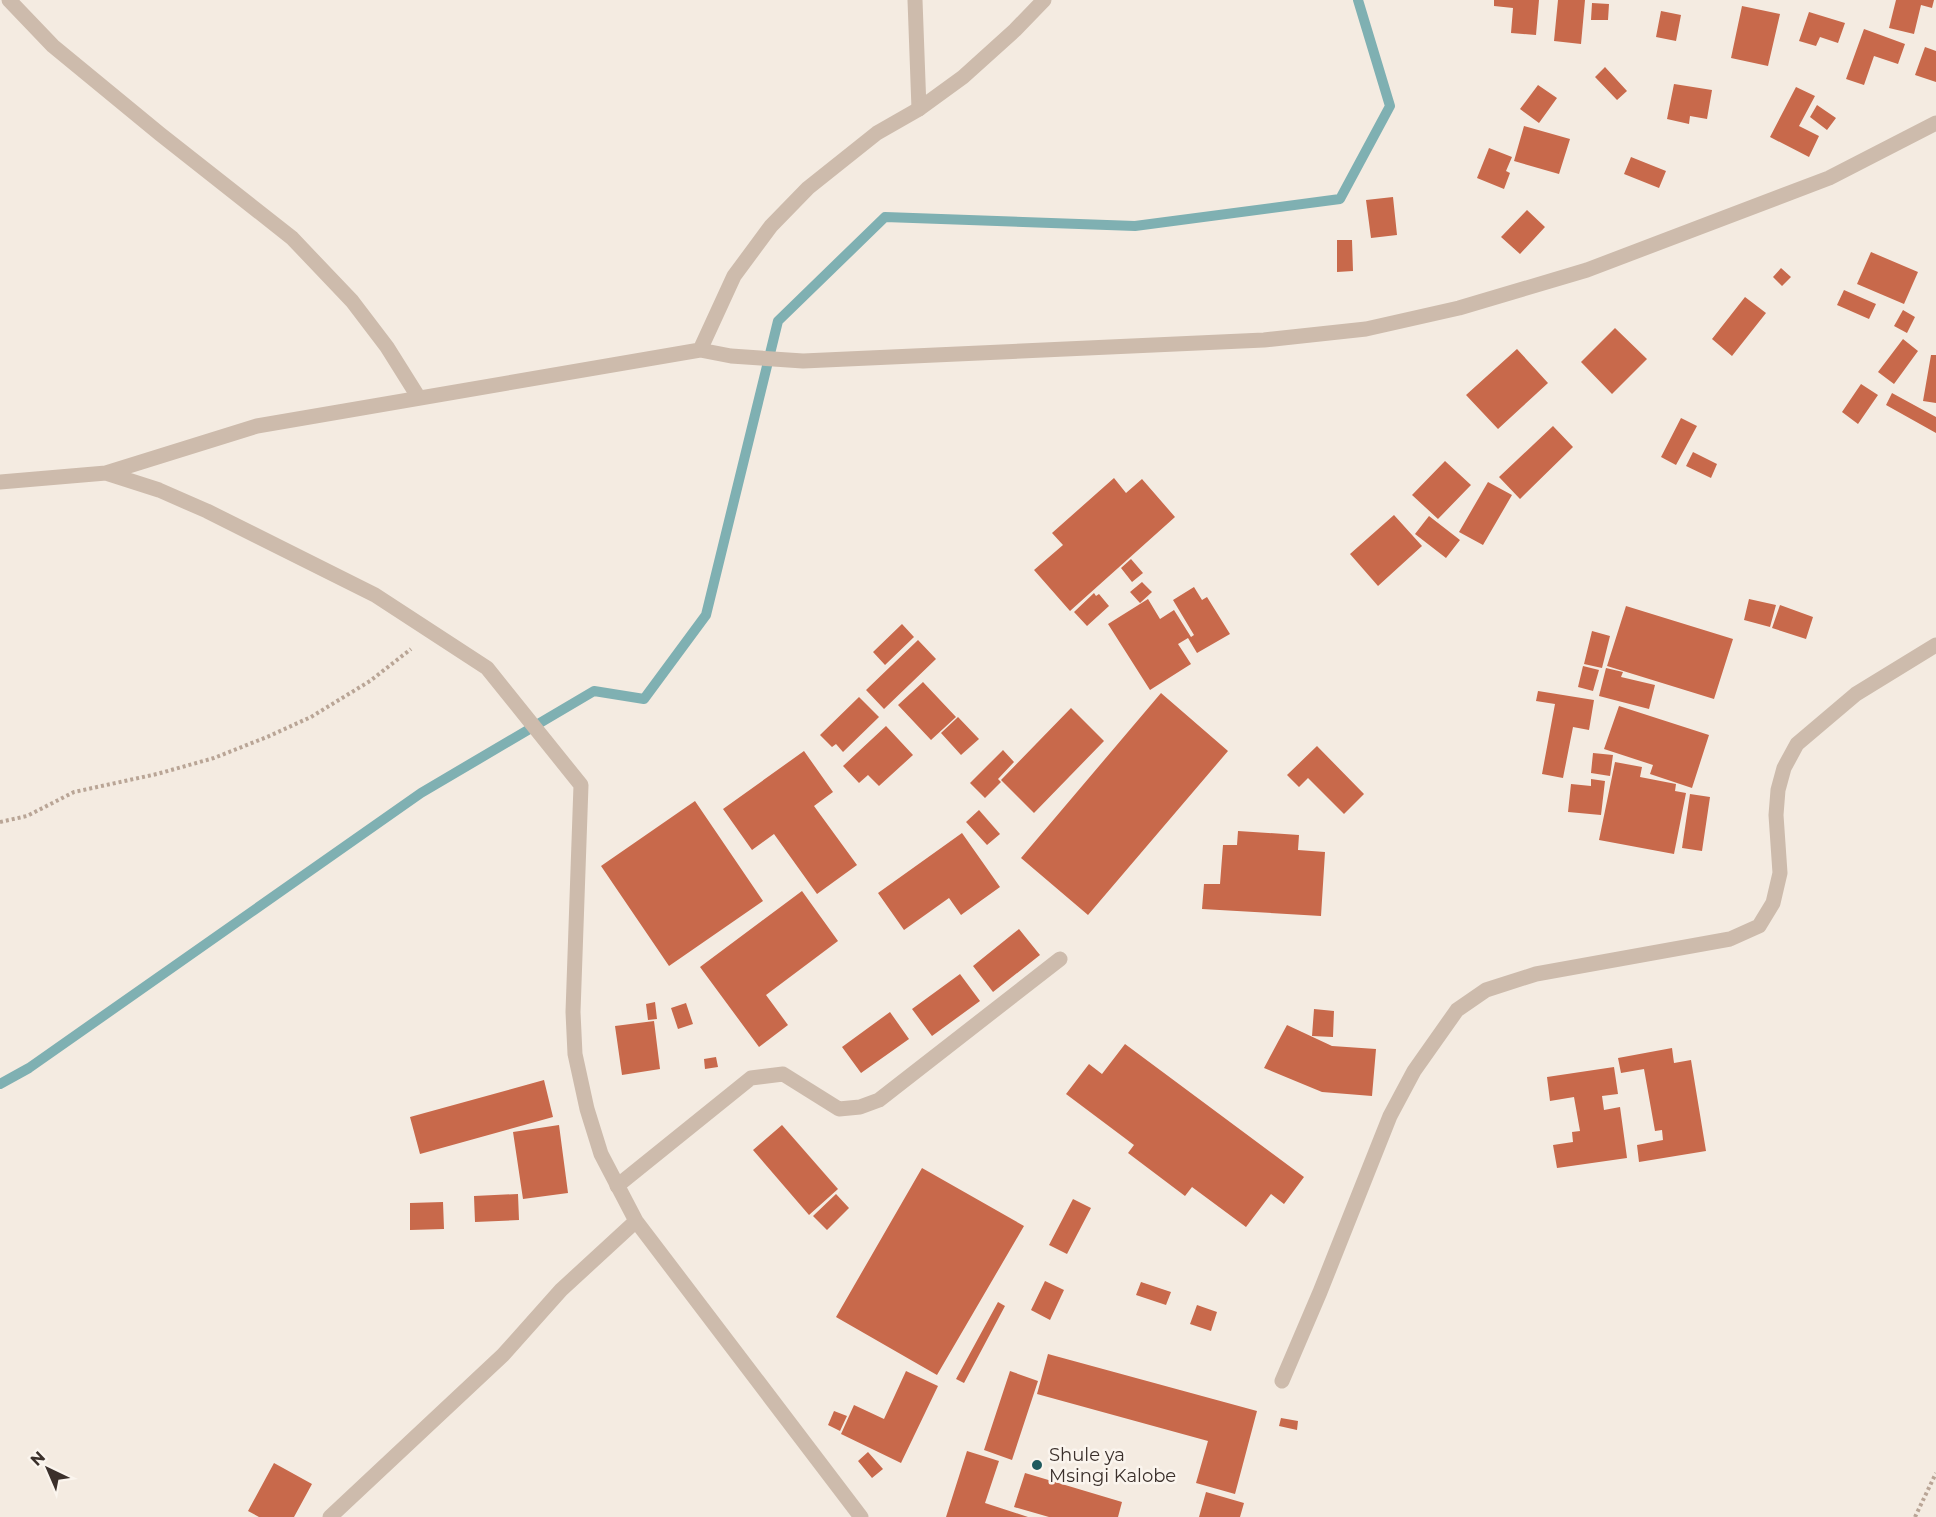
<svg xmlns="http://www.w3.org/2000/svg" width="1936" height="1517" font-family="Montserrat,sans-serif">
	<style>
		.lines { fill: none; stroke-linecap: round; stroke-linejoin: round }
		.stream { stroke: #7fb0b2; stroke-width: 10 }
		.building { fill: #c8694b }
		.path { stroke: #b9a596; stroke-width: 4; stroke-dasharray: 3 3; stroke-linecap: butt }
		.service { stroke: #cdbbac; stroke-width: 15 }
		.minor { stroke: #cdbbac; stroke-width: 15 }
		.poi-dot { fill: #1f5a5e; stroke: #fbf5ee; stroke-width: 2 }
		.labels { text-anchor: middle; stroke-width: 5; stroke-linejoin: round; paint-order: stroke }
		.poi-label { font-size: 18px; fill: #3b302b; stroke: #fbf5ee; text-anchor: start }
	</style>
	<rect width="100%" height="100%" fill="#f4ebe1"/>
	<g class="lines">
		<path class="stream" d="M0 1084 29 1068 421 793 594 691 644 699 706 615 778 321 885 217 1135 226 1340 199 1390 106 1358 0"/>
	</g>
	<path class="building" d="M1494 0H1539L1536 35 1511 33 1513 8 1494 6Z
		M1558 0H1585L1581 44 1554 41Z
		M1896 0H1934L1932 8 1921 5 1914 34 1889 28Z
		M1592 3 1609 4 1608 20H1591Z
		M1742 6 1780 14 1768 66 1731 58Z
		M1661 11 1681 15 1676 41 1656 37Z
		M1809 12 1845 23 1838 43 1820 37 1816 46 1799 41Z
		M1864 29 1905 44 1898 64 1874 56 1864 85 1846 79Z
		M1925 47 1936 51V82L1915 75Z
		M1605 67 1627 91 1617 100 1595 77Z
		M1674 84 1712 90 1707 119 1690 116 1689 124 1667 119Z
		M1538 85 1557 98 1539 123 1520 109Z
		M1796 87 1815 96 1799 126 1819 136 1809 157 1770 137Z
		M1817 105 1836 118 1827 130 1810 117Z
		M1524 126 1570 139 1559 174 1514 161Z
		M1489 148 1512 157 1506 171 1510 173 1504 189 1477 178Z
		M1631 157 1666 171 1659 188 1624 174Z
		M1393 197 1397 235 1371 238 1366 200Z
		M1527 210 1545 227 1520 254 1501 237Z
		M1337 240H1352L1353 271 1337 272Z
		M1871 252 1918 272 1904 304 1857 284Z
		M1781 268 1791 277 1782 286 1773 277Z
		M1844 290 1876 304 1869 319 1837 305Z
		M1745 297 1766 313 1732 356 1712 339Z
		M1903 310 1915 317 1907 333 1894 326Z
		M1615 328 1647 359 1612 394 1581 362Z
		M1903 339 1918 351 1894 384 1878 372Z
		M1517 349 1548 383 1498 429 1466 395Z
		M1931 355H1936V403L1923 401Z
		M1861 384 1878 395 1858 424 1842 412Z
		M1892 393 1936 417V433L1886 405Z
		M1681 418 1697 426 1676 465 1661 457Z
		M1553 426 1573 447 1520 499 1499 477Z
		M1693 452 1717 464 1711 478 1686 466Z
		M1445 461 1471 485 1438 519 1412 495Z
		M1114 478 1126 493 1142 479 1175 517 1070 611 1034 570 1063 545 1052 533Z
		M1488 482 1512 495 1483 545 1459 532Z
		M1394 515 1422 546 1378 586 1350 554Z
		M1429 516 1460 540 1446 558 1415 534Z
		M1131 559 1143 573 1132 582 1121 568Z
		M1142 582 1152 592 1140 603 1130 592Z
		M1194 587 1202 600 1207 597 1230 634 1197 653 1188 638 1178 644 1191 664 1150 690 1108 624 1148 599 1160 619 1174 610 1191 637 1194 635 1173 600Z
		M1094 593 1096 596 1099 594 1109 606 1087 626 1074 612Z
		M1749 599 1776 605 1770 627 1744 620Z
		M1780 605 1813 617 1806 639 1772 628Z
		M1626 606 1733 639 1714 699 1607 666Z
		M902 624 914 637 885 665 873 652Z
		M1592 631 1610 636 1602 668 1584 664Z
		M918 640 936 659 884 709 866 690Z
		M1583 666 1599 670 1593 691 1578 687Z
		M1606 668 1623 672 1621 677 1655 685 1649 709 1599 696Z
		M923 682 956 717 931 740 898 705Z
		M1538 691 1594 700 1589 730 1573 727 1563 778 1542 774 1555 704 1536 701Z
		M1161 693 1228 751 1088 915 1021 858Z
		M859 697 879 717 843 752 836 744 832 747 820 735Z
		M1619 706 1709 735 1692 788 1650 774 1653 765 1604 749Z
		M1071 708 1104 741 1034 813 1001 780Z
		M958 717 979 739 961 755 941 733Z
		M886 726 913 755 879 786 868 775 859 783 843 766Z
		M1317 746 1364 794 1344 814 1308 778 1299 787 1287 775Z
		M1003 750 1014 762 998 779 1001 782 985 798 970 783Z
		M804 751 833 792 814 806 857 865 817 894 774 834 752 850 723 809Z
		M1593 753 1613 755 1610 776 1591 773Z
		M1615 762 1642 767 1640 777 1676 784 1675 791 1686 793 1674 854 1599 840Z
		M1591 779 1605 781 1601 815 1568 812 1571 784 1591 786Z
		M1690 794 1710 797 1702 851 1682 848Z
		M695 801 763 901 669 966 601 866Z
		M979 810 1000 834 987 845 966 822Z
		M1238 831 1299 835 1298 850 1325 852 1321 916 1202 909 1204 884H1220L1223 845H1237Z
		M962 833 1000 887 961 915 949 898 904 930 878 893Z
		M802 891 838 941 766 995 788 1025 759 1047 700 967Z
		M1019 929 1040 955 993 992 973 966Z
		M960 974 980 1001 932 1036 912 1009Z
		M655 1002 657 1019 648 1020 646 1004Z
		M686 1003 693 1024 678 1029 671 1008Z
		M1314 1009 1334 1011 1333 1037 1312 1036Z
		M890 1012 909 1039 861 1073 842 1047Z
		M654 1021 660 1069 622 1075 615 1026Z
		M1287 1025 1332 1046 1376 1049 1372 1096 1322 1092 1264 1068Z
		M1125 1044 1304 1177 1284 1204 1271 1194 1246 1227 1192 1187 1185 1196 1128 1153 1134 1145 1066 1094 1089 1064 1102 1074Z
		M1672 1048 1674 1063 1691 1060 1706 1151 1639 1162 1637 1145 1663 1140 1662 1130 1655 1131 1644 1069 1621 1073 1618 1058Z
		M716 1057 718 1067 705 1069 704 1059Z
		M1614 1067 1618 1094 1602 1096 1604 1110 1620 1107 1627 1158 1557 1168 1553 1145 1573 1142 1572 1132 1580 1131 1574 1097 1550 1101 1547 1077Z
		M544 1080 553 1117 420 1154 410 1117Z
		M559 1125 568 1193 523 1199 513 1132Z
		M782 1125 838 1189 809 1215 753 1150Z
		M922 1168 1024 1226 937 1375 836 1317Z
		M518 1194 519 1220 475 1222 474 1196Z
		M836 1194 849 1208 827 1230 813 1216Z
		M1073 1199 1091 1208 1067 1254 1049 1245Z
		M443 1202 444 1229 410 1230V1203Z
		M1045 1281 1064 1290 1050 1320 1031 1310Z
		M1141 1282 1171 1292 1166 1305 1136 1295Z
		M998 1302 1005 1306 964 1383 956 1379Z
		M1197 1305 1217 1312 1211 1331 1190 1324Z
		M1048 1354 1257 1411 1235 1494 1196 1483 1208 1441 1037 1394Z
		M906 1371 938 1386 901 1463 841 1434 854 1405 884 1419Z
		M1010 1371 1038 1381 1012 1460 984 1450Z
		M834 1411 847 1416 840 1431 828 1425Z
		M1281 1418 1298 1421 1297 1430 1279 1426Z
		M967 1451 999 1461 985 1503 1028 1517H946Z
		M868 1452 883 1469 872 1478 858 1461Z
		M274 1463 312 1484 294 1517H259L248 1511Z
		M1025 1473 1122 1502 1118 1517H1049L1014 1507Z
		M1206 1492 1244 1503 1240 1517H1199Z"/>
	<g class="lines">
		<path class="path" d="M0 822 27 816 74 792 157 774 214 758 267 737 311 717 370 681 411 649
			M1915 1517 1936 1473"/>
		<path class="service" d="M915 0 919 109
			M617 1186 751 1078 783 1074 839 1109 860 1107 879 1100 1060 959
			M1282 1381 1320 1292 1390 1116 1414 1071 1457 1010 1486 990 1536 974 1730 939 1759 926 1773 903 1780 873 1776 815 1778 790 1784 768 1797 744 1856 694 1936 645"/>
		<path class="minor" d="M9 0 53 46 160 134 292 238 352 301 387 347 419 398
			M700 350 734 276 771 226 808 188 877 133 919 109 963 77 1015 30 1044 0
			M106 473 257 426 700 350 731 356 803 361 1264 340 1366 329 1459 308 1587 270 1829 178 1936 123
			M0 482 106 473 159 490 207 511 375 595 487 668 581 785 573 1012 575 1054 587 1109 601 1154 636 1221 861 1517
			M330 1517 503 1355 561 1290 636 1221"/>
	</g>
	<circle class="poi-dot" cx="1037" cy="1465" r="6"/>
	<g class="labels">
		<g class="poi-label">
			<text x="1049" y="1461">Shule ya<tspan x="1049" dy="21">Msingi Kalobe</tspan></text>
		</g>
	</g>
	<g transform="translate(48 1469) rotate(316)" stroke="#fbf5ee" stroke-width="4.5" paint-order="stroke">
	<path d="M0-4.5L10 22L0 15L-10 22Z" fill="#3b302b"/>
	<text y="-9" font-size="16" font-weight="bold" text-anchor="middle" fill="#3b302b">N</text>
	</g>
</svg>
